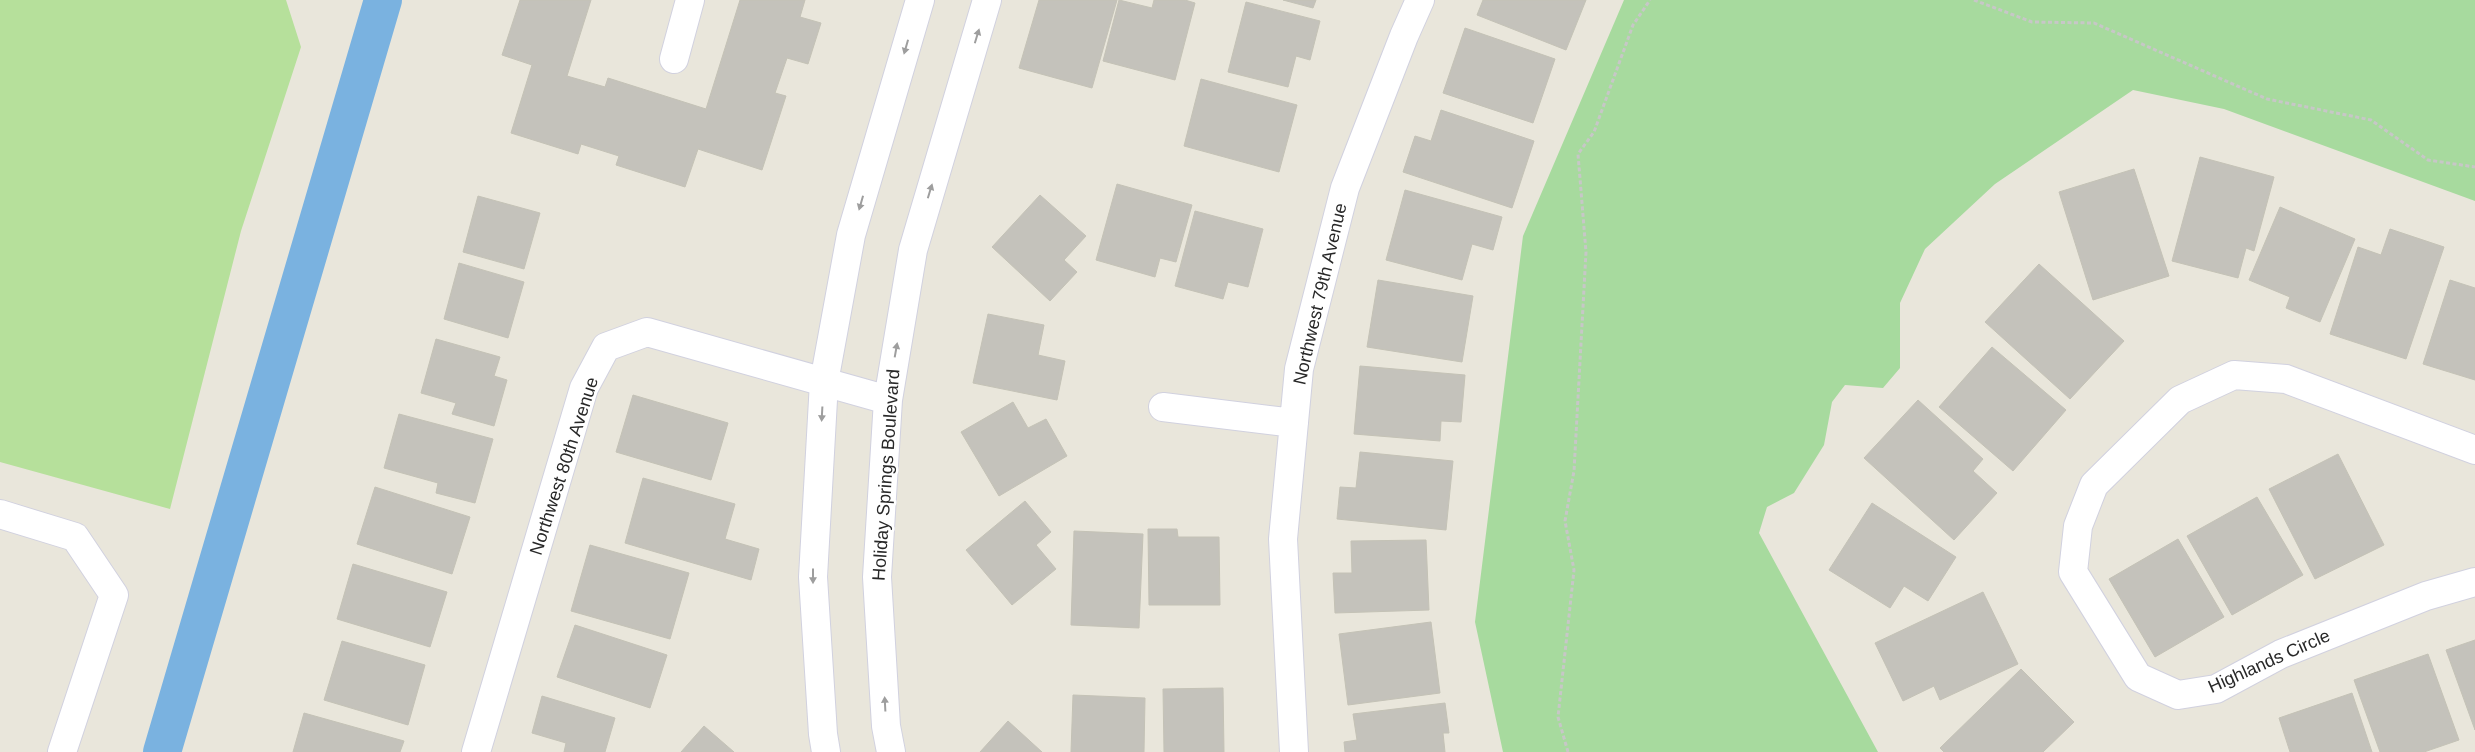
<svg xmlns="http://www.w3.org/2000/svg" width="2475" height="752" font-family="Arial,sans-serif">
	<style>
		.green { fill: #a7da9e }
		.pitch { fill: #b6e09b }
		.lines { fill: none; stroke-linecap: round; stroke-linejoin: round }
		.canal { stroke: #7ab2e0; stroke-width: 38 }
		.building { fill: #c4c2bb; stroke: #c4c2b6 }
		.minor-casing { stroke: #d1d1df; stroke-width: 30 }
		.path { stroke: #c7c7c7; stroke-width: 3; stroke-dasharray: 4 2.5; stroke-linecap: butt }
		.minor { stroke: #fff; stroke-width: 28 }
		.oneway { fill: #9e9e9e }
		.labels { text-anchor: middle; stroke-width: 5; stroke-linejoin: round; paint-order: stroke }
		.street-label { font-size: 18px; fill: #282828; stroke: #fff }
	</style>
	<rect width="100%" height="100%" fill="#e9e6db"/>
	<path class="green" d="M1624 0H2475V201L2224 109 2133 90 1995 184 1925 249 1900 303V368L1883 388 1845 385 1832 402 1824 445 1794 493 1767 507 1759 533 1878 752H1503L1475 622 1523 236Z"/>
	<path class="pitch" d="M0 0H286L301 47 241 231 170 509 0 462Z"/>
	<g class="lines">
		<path class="canal" d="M162 752 383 0"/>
	</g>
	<path class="building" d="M520 0H591L567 76 605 87 608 78 706 109 740 0H805L800 17 821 23 808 64 787 58 775 93 786 96 762 170 698 149 685 187 616 165 619 156 581 144 578 154 511 133 532 65 502 55Z
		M1039 0H1117L1092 88 1019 68Z
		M1119 0 1152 8 1154 0H1185L1195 3 1175 80 1103 61Z
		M1283 0H1316L1313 8Z
		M1483 0H1586L1566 50 1477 15Z
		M1246 2 1320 21 1310 60 1296 56 1288 87 1228 72Z
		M1465 28 1555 59 1533 123 1443 93Z
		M1201 79 1297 105 1279 172 1184 146Z
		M1441 110 1534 141 1512 208 1403 172 1415 136 1431 141Z
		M2200 157 2274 177 2254 251 2246 248 2238 278 2172 261Z
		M2134 169 2169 276 2093 300 2059 192Z
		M1117 184 1192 205 1176 262 1160 258 1155 277 1096 260Z
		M1405 190 1502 217 1493 250 1472 244 1462 280 1386 260Z
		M1040 195 1086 236 1064 260 1077 272 1050 301 992 247Z
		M478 196 540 213 524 269 463 252Z
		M2280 207 2355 239 2320 322 2286 308 2290 297 2249 280Z
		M1195 211 1263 229 1248 287 1228 282 1223 299 1175 286Z
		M2390 229 2444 247 2406 359 2330 334 2358 247 2381 255Z
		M459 263 524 282 508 338 444 319Z
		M2039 264 2124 341 2070 399 1985 322Z
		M1378 280 1473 296 1462 362 1367 347Z
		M2450 280 2475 288V380L2423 364Z
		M988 314 1044 325 1038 355 1065 361 1057 400 973 383Z
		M436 339 500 357 494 376 507 380 494 426 452 414 456 403 421 393Z
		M1992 347 2066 410 2013 471 1939 407Z
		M1360 366 1465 375 1461 422 1441 421 1440 441 1354 434Z
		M633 395 728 423 711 480 616 452Z
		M1918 400 1983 459 1973 471 1997 493 1954 540 1864 458Z
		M1013 402 1028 428 1046 419 1067 456 999 496 961 432Z
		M399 414 493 439 475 503 436 493 438 483 384 468Z
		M1360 452 1453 461 1446 530 1337 519 1340 487 1356 488Z
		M2338 454 2384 545 2315 579 2269 489Z
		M643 478 735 504 725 539 759 549 751 580 625 543Z
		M375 487 470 517 452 574 357 544Z
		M2257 497 2303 575 2232 615 2187 536Z
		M1025 501 1051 532 1036 545 1056 569 1012 605 966 550Z
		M1872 503 1956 557 1928 601 1904 586 1890 608 1829 570Z
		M1148 529H1177L1178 537H1219L1220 605H1149Z
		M1074 531 1143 534 1139 628 1071 625Z
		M2178 539 2224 617 2155 657 2109 579Z
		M1426 540 1429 610 1335 613 1333 573H1352L1351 541Z
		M590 545 689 573 670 639 571 611Z
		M353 564 447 592 430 647 337 619Z
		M1983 592 2018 664 1940 700 1934 686 1903 701 1875 643Z
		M1431 622 1440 693 1348 705 1339 634Z
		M575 625 667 655 650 708 557 677Z
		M2475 640V730L2446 650Z
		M342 641 425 665 408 725 324 700Z
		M2428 654 2459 740 2424 752H2380L2354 680Z
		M2021 669 2074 722 2043 752H1944L1940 748Z
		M1223 688 1224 752H1164L1163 689Z
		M2352 693 2372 752H2290L2279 718Z
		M1073 695 1145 698 1144 752H1071Z
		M542 696 615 718 605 752H564L566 743 532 733Z
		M1445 703 1449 733H1443L1445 752H1345L1344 742 1357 740 1353 714Z
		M304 713 404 741 400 752H293Z
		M1008 721 1042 752H980Z
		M704 726 734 752H681Z"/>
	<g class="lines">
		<defs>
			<path id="minor" d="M674 59 690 0
				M1163 407 1294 423
				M2475 450 2286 379 2234 375 2180 400 2094 485 2078 526 2073 572 2138 677 2178 695 2216 689 2281 654 2426 596 2475 582
				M0 514 75 537 114 595 62 752
				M476 752 584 388 606 347 647 332 888 400
				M826 752 823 734 813 577 824 382 851 235 920 0
				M891 752 886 726 877 577 888 400 913 250 987 0
				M1294 752 1283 539 1299 369 1345 188 1404 36 1420 0"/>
		</defs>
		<use href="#minor" class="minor-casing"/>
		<path class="path" d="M1974 0 2032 22 2094 23 2267 99 2371 120 2428 160 2475 167
			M1568 752 1558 717 1574 570 1565 521 1574 471 1586 252 1578 154 1594 132 1633 25 1650 0"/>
		<use href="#minor" class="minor"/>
	</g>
	<defs><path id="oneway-solid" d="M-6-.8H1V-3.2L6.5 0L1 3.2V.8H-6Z" transform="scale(1.25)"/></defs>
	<g class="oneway">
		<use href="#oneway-solid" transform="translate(977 36) rotate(-73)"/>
		<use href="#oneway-solid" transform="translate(906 47) rotate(106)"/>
		<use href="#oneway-solid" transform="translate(930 191) rotate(-73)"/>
		<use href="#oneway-solid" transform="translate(861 203) rotate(106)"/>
		<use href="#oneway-solid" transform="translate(896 350) rotate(-80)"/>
		<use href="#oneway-solid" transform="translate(822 414) rotate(93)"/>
		<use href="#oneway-solid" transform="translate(813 576) rotate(90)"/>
		<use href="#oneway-solid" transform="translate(885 704) rotate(-93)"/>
	</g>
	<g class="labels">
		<g class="street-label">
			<text transform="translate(1320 294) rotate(-77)" y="6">Northwest 79th Avenue</text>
			<text transform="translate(564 466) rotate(-72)" y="6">Northwest 80th Avenue</text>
			<text transform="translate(886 475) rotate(-86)" y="6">Holiday Springs Boulevard</text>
			<text transform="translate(2269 661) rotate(-24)" y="6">Highlands Circle</text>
		</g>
	</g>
</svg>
